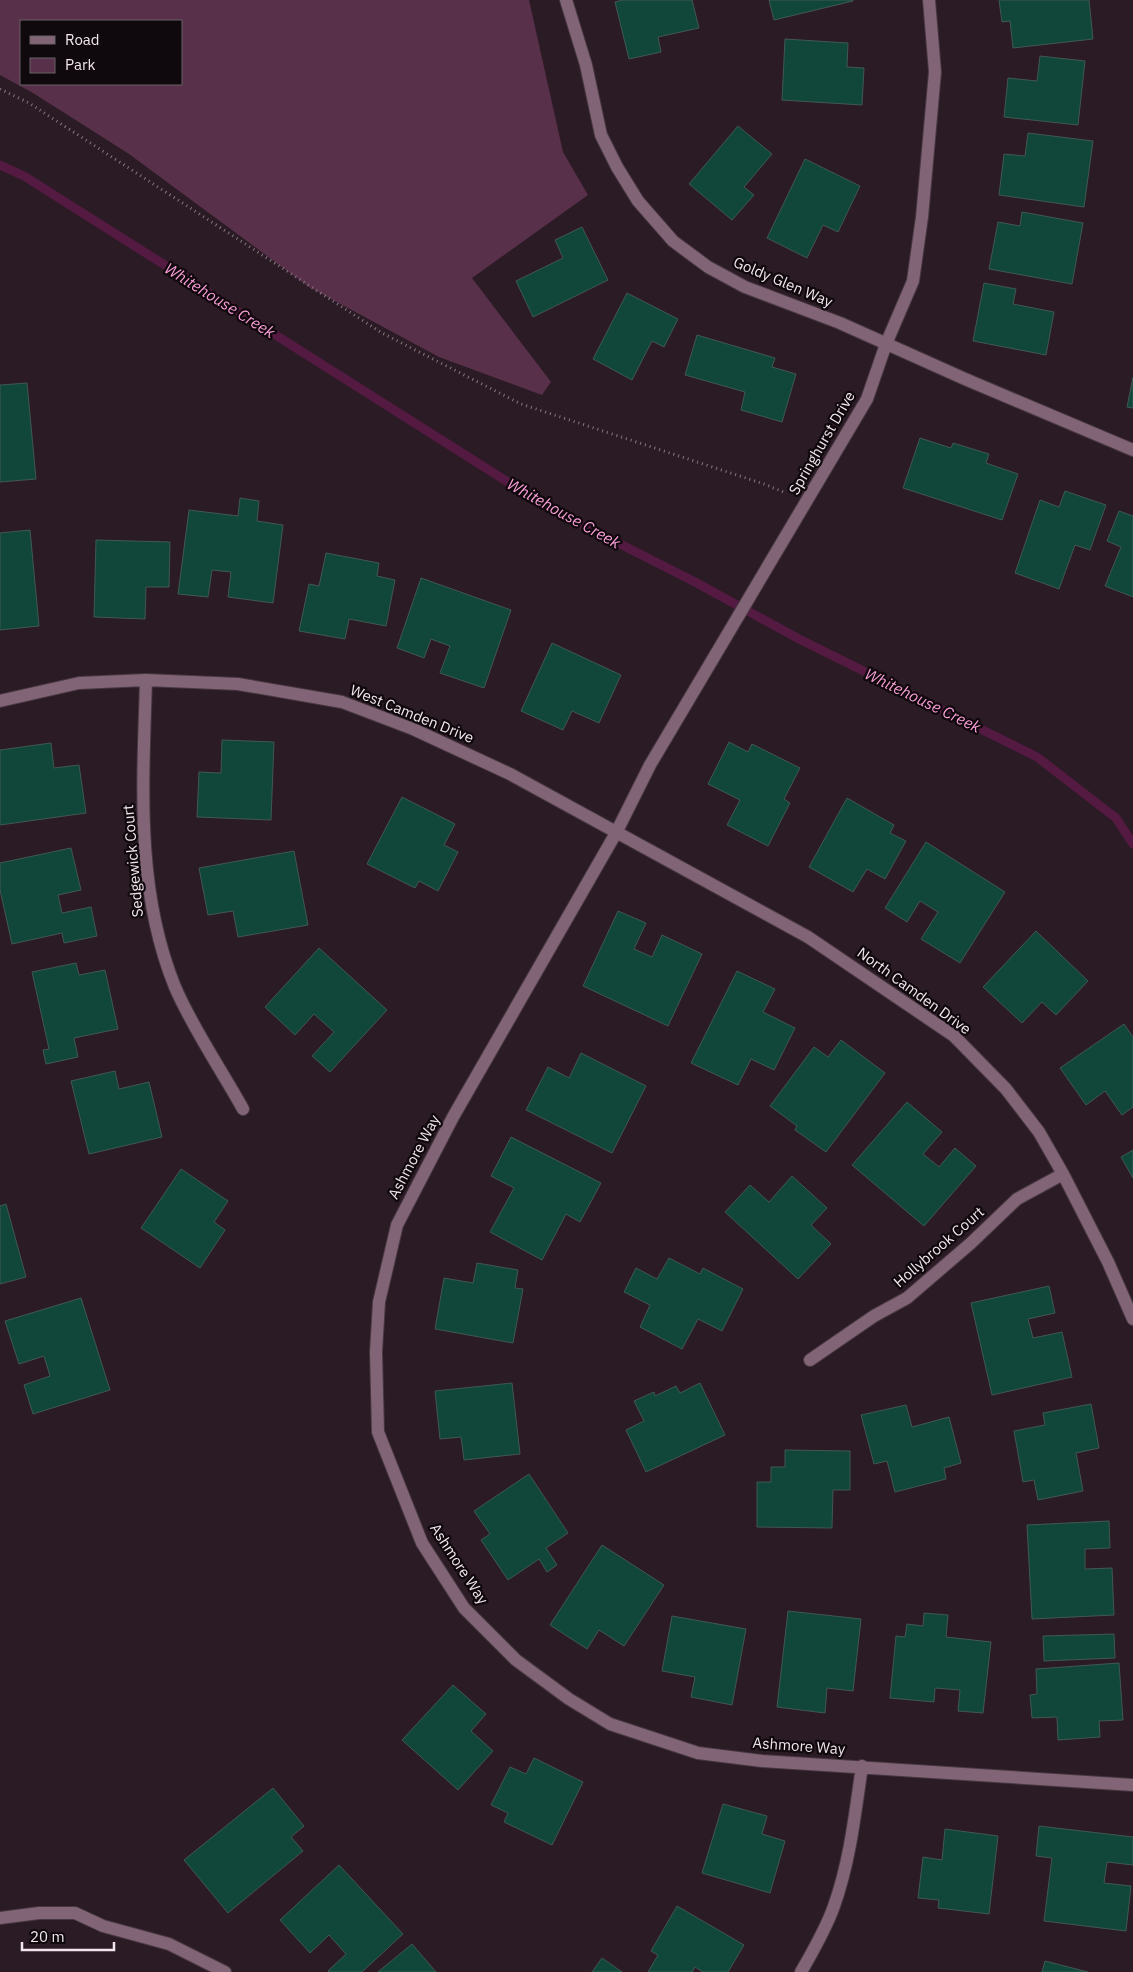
<svg xmlns="http://www.w3.org/2000/svg" width="1133" height="1972" font-family="'IBM Plex Sans',sans-serif">
	<style>
		.green { fill: #58304a; fill-rule: evenodd }
		.lines { fill: none; stroke-linecap: round; stroke-linejoin: round }
		.stream { stroke: #541a42; stroke-width: 9 }
		.building { fill: #11473b; stroke: #415851 }
		.minor-casing { stroke: #473741; stroke-width: 14 }
		.path { stroke: #867881; stroke-width: 3; stroke-dasharray: 1 4; stroke-linecap: butt }
		.minor { stroke: #816475; stroke-width: 12 }
		.labels { text-anchor: middle; stroke-width: 4.5; stroke-linejoin: round; paint-order: stroke }
		.street-label { font-size: 15px; fill: #f1e6ed; stroke: #0f080c }
		.water-label { font-size: 16px; font-style: italic; fill: #fa9ed8; stroke: #0f080c }
	</style>
	<rect width="100%" height="100%" fill="#2b1b25"/>
	<path class="green" d="M0 0H529L563 152 588 195 472 278 551 382 542 395 439 357 309 287 129 154 33 93 0 75ZM21 21H181V84H21Z"/>
	<g class="lines">
		<path class="stream" d="M0 165 24 176 549 508 695 582 799 639 1037 757 1116 818 1133 844"/>
	</g>
	<path class="building" d="M623 0H692L699 28 658 37 661 52 629 59 615 2Z
		M769 0H853V1L774 20Z
		M999 0H1089L1093 39 1013 48 1010 21 1002 22Z
		M785 39 848 43 847 67 864 68 862 105 782 100Z
		M1040 56 1085 61 1078 125 1004 117 1008 78 1037 81Z
		M738 126 772 154 744 187 754 195 732 220 689 184Z
		M1028 133 1093 141 1084 207 999 195 1004 154 1025 156Z
		M805 159 860 186 838 232 823 225 807 258 767 238Z
		M1022 212 1083 223 1072 284 989 269 998 222 1020 226Z
		M582 227 608 280 533 317 516 281 563 258 555 240Z
		M984 283 1016 289 1013 304 1054 312 1046 355 973 341Z
		M627 293 678 319 664 347 652 341 632 380 593 359Z
		M697 335 775 358 772 367 796 374 782 422 741 410 745 392 685 375Z
		M1133 377V408L1127 407Z
		M27 383 36 479 0 482V385Z
		M920 438 951 448 953 443 989 454 986 463 1018 474 1002 520 903 488Z
		M1065 491 1106 505 1090 550 1075 545 1059 589 1015 573 1040 500 1059 507Z
		M240 498 259 501 257 521 283 525 273 603 228 597 231 572 212 570 208 597 178 594 189 510 238 516Z
		M1119 511 1133 516V597L1105 586 1121 547 1107 541Z
		M30 530 39 626 0 630V533Z
		M96 540 170 542 169 587H146L145 619 94 617Z
		M326 553 379 563 377 576 395 580 386 626 349 619 345 639 299 631 309 584 319 586Z
		M421 578 511 610 484 688 440 673 450 646 431 639 424 658 397 648Z
		M552 643 621 675 599 723 572 711 563 730 521 711Z
		M222 740 274 742 271 820 197 817 199 772 221 773Z
		M729 742 748 752 752 744 800 768 784 799 790 803 768 846 727 825 740 800 708 784Z
		M51 743 54 768 79 765 86 813 0 825V750Z
		M402 797 455 824 444 845 458 852 438 891 419 881 415 888 367 864Z
		M847 798 894 825 890 833 906 841 885 879 867 869 853 892 809 867Z
		M926 842 1005 892 960 963 921 939 938 912 920 901 907 922 885 908Z
		M71 848 81 890 58 895 62 913 91 907 97 936 64 943 62 933 12 944 0 890V863Z
		M294 851 308 925 238 937 233 911 208 915 199 868Z
		M618 911 646 923 634 949 652 957 662 935 702 954 668 1026 583 986Z
		M1036 931 1088 981 1056 1015 1042 1002 1022 1023 983 987Z
		M319 948 387 1010 330 1072 312 1056 334 1032 314 1014 295 1035 265 1007Z
		M76 963 79 975 105 970 118 1029 74 1038 78 1057 46 1064 43 1050 49 1049 32 972Z
		M737 971 775 989 763 1012 795 1028 774 1070 751 1059 738 1085 691 1063Z
		M1124 1024 1133 1037V1107L1122 1115 1105 1091 1086 1105 1060 1068Z
		M841 1040 885 1073 826 1152 795 1130 797 1126 770 1106 814 1047 828 1057Z
		M581 1053 646 1086 612 1153 526 1110 548 1067 569 1078Z
		M115 1071 119 1089 149 1082 162 1137 89 1154 71 1081Z
		M907 1102 942 1132 923 1154 939 1167 955 1148 976 1166 924 1226 852 1165Z
		M511 1137 601 1183 580 1222 566 1214 542 1260 490 1232 514 1188 491 1176Z
		M1133 1150V1178L1121 1157Z
		M181 1169 228 1201 214 1222 225 1230 200 1268 141 1228Z
		M792 1176 827 1208 811 1225 831 1244 798 1279 725 1212 750 1185 769 1202Z
		M6 1204 26 1277 0 1284V1206Z
		M669 1258 700 1274 703 1268 743 1289 722 1331 698 1319 682 1349 640 1327 650 1305 624 1292 636 1268 657 1279Z
		M477 1263 518 1270 515 1288 523 1289 513 1343 435 1329 444 1278 473 1283Z
		M1049 1286 1055 1313 1028 1319 1033 1338 1062 1332 1072 1377 992 1395 971 1303Z
		M81 1298 110 1390 33 1414 24 1385 50 1376 44 1356 19 1364 5 1321Z
		M512 1383 520 1454 464 1460 461 1437 440 1439 435 1391Z
		M700 1383 725 1435 646 1472 626 1430 644 1421 634 1401 654 1392 655 1396 676 1386 680 1393Z
		M1091 1404 1099 1448 1076 1453 1083 1491 1038 1500 1034 1480 1023 1482 1014 1431 1045 1425 1043 1413Z
		M906 1405 912 1427 949 1417 961 1463 944 1468 946 1479 895 1492 887 1461 874 1464 861 1415Z
		M785 1450 850 1451V1490H833L832 1528 757 1527V1482H771V1467H785Z
		M529 1474 568 1533 546 1548 557 1565 547 1572 539 1559 508 1580 481 1540 490 1534 474 1511Z
		M1109 1521 1110 1548 1085 1549V1569L1112 1568 1114 1615 1032 1619 1027 1525Z
		M602 1545 664 1585 624 1646 599 1630 587 1649 550 1625Z
		M788 1611 861 1619 853 1691 827 1688 825 1713 777 1707Z
		M924 1613 948 1615 946 1637 991 1642 983 1713 958 1711 960 1690 935 1688 934 1702 890 1698 896 1636 905 1637 907 1624 923 1626Z
		M672 1616 746 1629 732 1705 691 1697 695 1677 662 1671Z
		M1114 1634 1115 1658 1044 1661 1043 1636Z
		M1119 1663 1123 1720 1099 1721 1100 1737 1058 1740 1057 1717 1032 1718 1030 1695 1037 1694 1036 1669Z
		M453 1685 486 1714 471 1731 493 1751 458 1790 402 1740Z
		M534 1758 583 1782 552 1845 504 1822 508 1813 491 1805 510 1767 526 1774Z
		M273 1788 304 1826 291 1837 303 1851 228 1913 184 1860Z
		M723 1804 767 1816 762 1834 785 1841 770 1893 702 1873Z
		M1039 1826 1133 1837V1865L1107 1862 1104 1883 1131 1886 1126 1931 1044 1921 1052 1858 1036 1856Z
		M945 1829 998 1836 989 1914 938 1908 939 1900 918 1898 923 1857 942 1860Z
		M339 1865 403 1934 362 1972H329L328 1971 346 1954 329 1935 310 1953 280 1920Z
		M677 1906 744 1945 728 1972H703L695 1967 692 1972H648L658 1955 651 1951Z
		M412 1944 436 1972H378Z
		M602 1958 622 1972H592Z
		M1045 1961 1088 1972H1042Z"/>
	<g class="lines">
		<defs>
			<path id="minor" d="M566 0 586 65 601 135 617 167 638 201 673 241 708 267 745 287 840 323 965 379 1133 450
				M929 0 935 72 922 217 913 281 886 344 867 399 650 765 616 833 453 1117 397 1225 379 1302 376 1352 378 1432 422 1543 464 1608 516 1660 569 1699 610 1724 698 1753 762 1761 1133 1785
				M146 680C143 783 135 889 175 987 193 1029 221 1069 243 1109
				M0 701 79 683 146 680 238 684 342 702 413 729 510 774 808 937 954 1036 1006 1089 1039 1132 1063 1174 1108 1262 1133 1319
				M810 1360 874 1316 907 1298 971 1243 1017 1199 1063 1174
				M0 1918 39 1913H75L103 1926 169 1944 225 1972
				M801 1972C813 1951 826 1929 834 1906 850 1861 855 1814 862 1766"/>
		</defs>
		<use href="#minor" class="minor-casing"/>
		<path class="path" d="M0 89 29 103 382 333 521 404 764 484 786 493"/>
		<use href="#minor" class="minor"/>
	</g>
	<g class="labels">
		<g class="street-label">
			<text transform="translate(783 282) rotate(23)" y="5">Goldy Glen Way</text>
			<text transform="translate(822 443) rotate(-60)" y="5">Springhurst Drive</text>
			<text transform="translate(412 714) rotate(22)" y="5">West Camden Drive</text>
			<text transform="translate(133 861) rotate(-95)" y="5">Sedgewick Court</text>
			<text transform="translate(914 991) rotate(36)" y="5">North Camden Drive</text>
			<text transform="translate(414 1157) rotate(-62)" y="5">Ashmore Way</text>
			<text transform="translate(939 1247) rotate(-41)" y="5">Hollybrook Court</text>
			<text transform="translate(459 1564) rotate(57)" y="5">Ashmore Way</text>
			<text transform="translate(799 1746) rotate(4)" y="5">Ashmore Way</text>
		</g>
		<g class="water-label">
			<text transform="translate(220 300) rotate(32)" y="6">Whitehouse Creek</text>
			<text transform="translate(564 513) rotate(29)" y="6">Whitehouse Creek</text>
			<text transform="translate(923 700) rotate(26)" y="6">Whitehouse Creek</text>
		</g>
	</g>
	<rect x="20" y="20" width="162" height="65" fill="#0f080c" stroke="#696166"/>
	<rect x="30" y="36" width="25" height="8" fill="#816475" stroke="#696166"/>
	<text x="65" y="45" font-size="15" fill="#f1e6ed">Road</text>
	<rect x="30" y="58" width="25" height="15" fill="#58304a" stroke="#696166"/>
	<text x="65" y="70" font-size="15" fill="#f1e6ed">Park</text>
	<path d="M22 1942v8h92v-8" fill="none" stroke="#f1e6ed" stroke-width="2.5"/>
	<text x="30" y="1942" font-size="15" fill="#f1e6ed" stroke="#0f080c" stroke-width="4" paint-order="stroke">20 m</text>
</svg>
